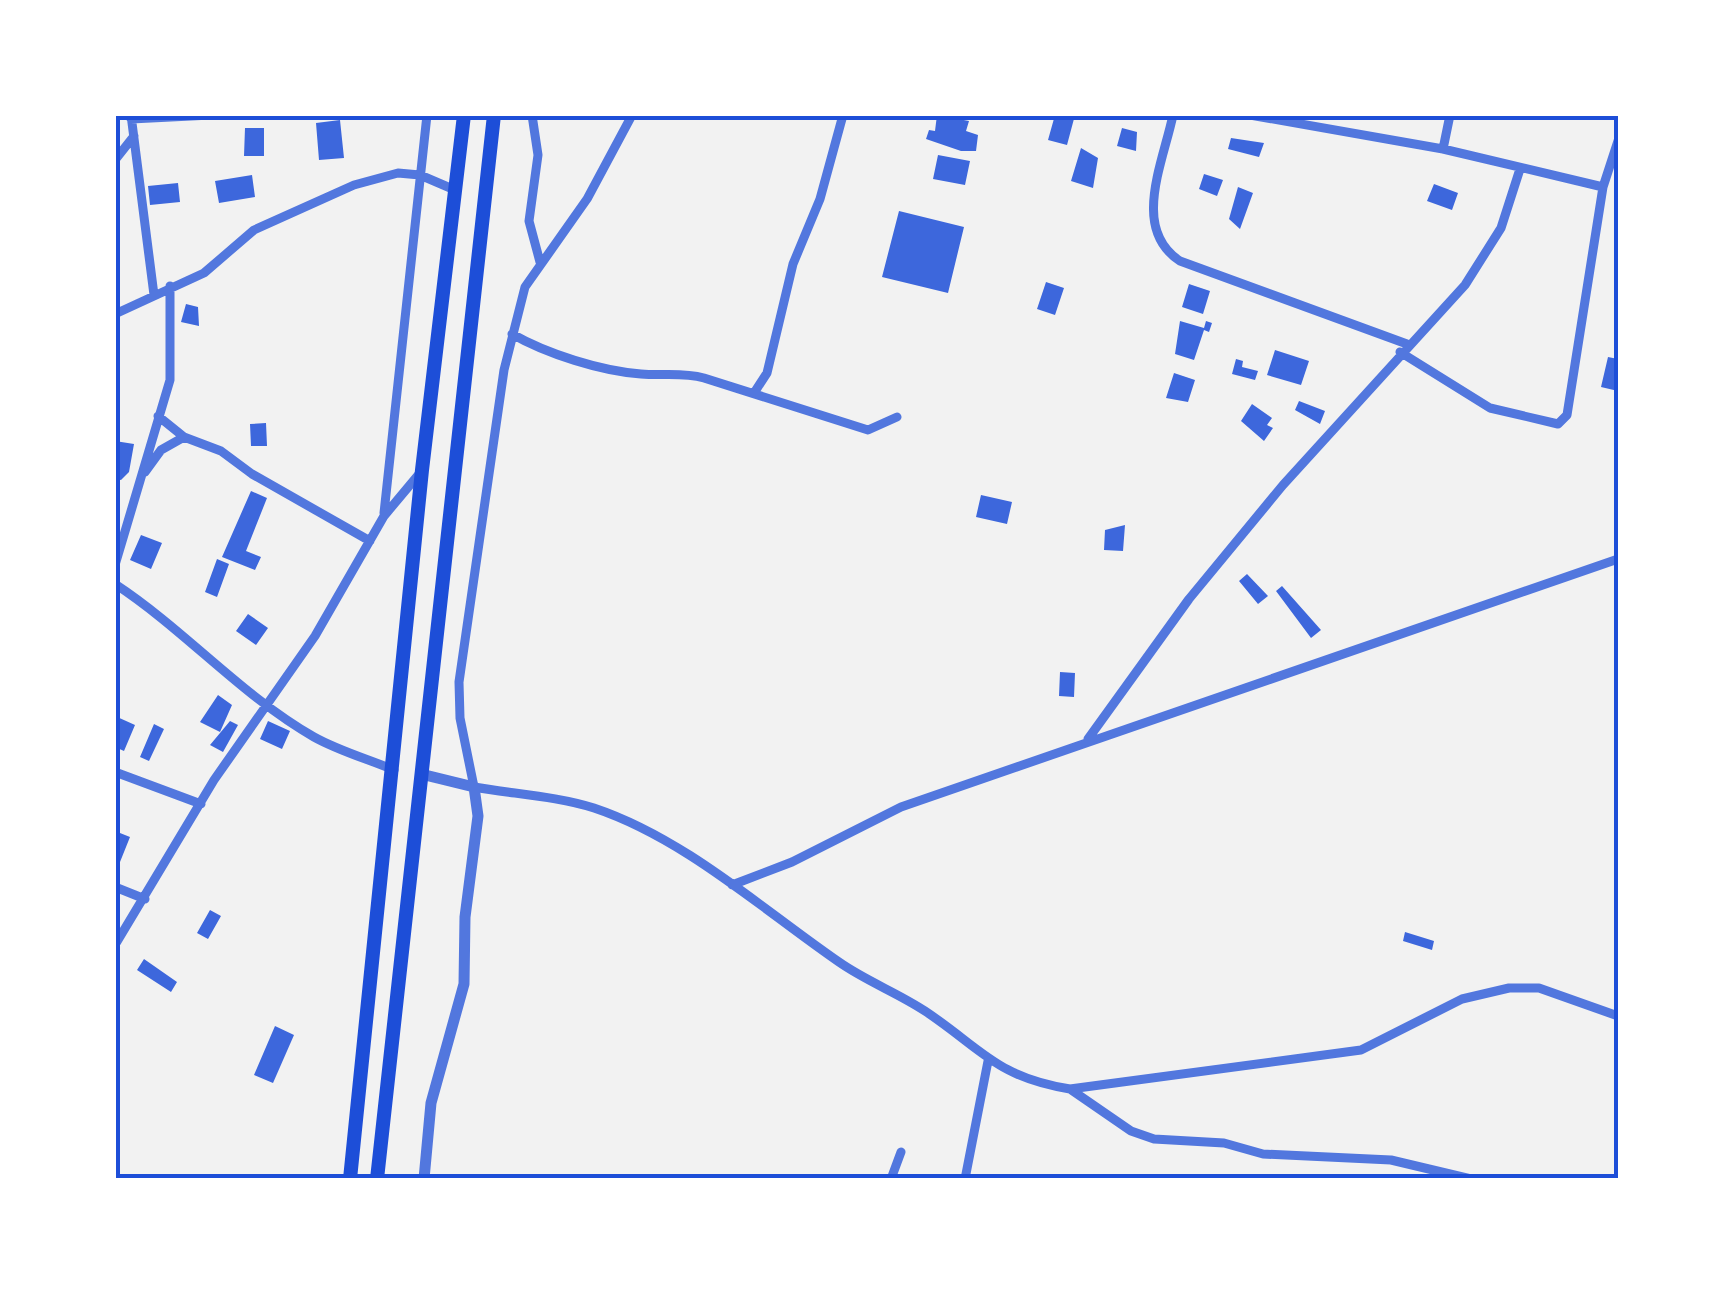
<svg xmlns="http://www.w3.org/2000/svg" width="1733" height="1294" font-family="'Source Sans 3',sans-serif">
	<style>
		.building { fill: #3d67dc }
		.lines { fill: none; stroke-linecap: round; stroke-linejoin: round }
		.minor { stroke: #5277de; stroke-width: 9 }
		.tertiary { stroke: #5277de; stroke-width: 11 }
		.primary { stroke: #1d4ed8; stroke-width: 14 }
		.neatline { fill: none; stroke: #1d4ed8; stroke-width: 4 }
	</style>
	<rect width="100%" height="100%" fill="#f2f2f2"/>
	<path class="building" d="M937 115 969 121 966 131 978 135 976 151H961L926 139 929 130 935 131Z
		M1055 115H1075L1067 145 1048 140Z
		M340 120 344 158 319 160 316 123Z
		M245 128H264V156H244Z
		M1122 128 1137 132 1136 151 1117 146Z
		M1231 138 1264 143 1259 157 1228 149Z
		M1081 148 1098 158 1093 188 1071 181Z
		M938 155 970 161 965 185 933 179Z
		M1204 174 1223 180 1217 196 1199 189Z
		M252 175 255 197 219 203 215 181Z
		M178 183 180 202 150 205 148 186Z
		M1434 184 1458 193 1452 210 1427 201Z
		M1238 187 1253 193 1240 229 1229 219Z
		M899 211 964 227 948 293 882 277Z
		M1046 282 1064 288 1055 315 1037 309Z
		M1189 284 1210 291 1203 314 1182 307Z
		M186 304 198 307 199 326 181 322Z
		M1180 321 1204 328 1206 321 1212 323 1209 332 1204 330 1194 360 1175 354Z
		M1275 350 1309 361 1301 385 1267 375Z
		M1608 357 1618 359V391L1601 387Z
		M1236 359 1243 361 1242 367 1258 371 1255 380 1232 374Z
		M1174 373 1195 380 1188 402 1166 398Z
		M1299 401 1325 411 1320 424 1295 410Z
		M1252 404 1272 418 1267 425 1273 428 1264 441 1241 421Z
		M266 423 267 446H251L250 424Z
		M115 441 134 444 129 472 121 480 115 479Z
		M251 491 267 498 246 551 261 557 255 570 222 557Z
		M981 495 1012 502 1007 524 976 517Z
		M1125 525 1123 551 1104 550 1105 530Z
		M141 535 162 543 151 569 130 560Z
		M217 559 229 564 217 597 205 592Z
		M1247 574 1268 596 1258 604 1239 581Z
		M1282 586 1321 630 1311 638 1276 591Z
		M248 614 268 628 256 645 236 631Z
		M1060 672 1075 673 1074 697 1059 696Z
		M218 695 232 705 220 732 200 722Z
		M115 716 135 725 124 751 115 747Z
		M230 721 238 725 223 752 210 745Z
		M268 721 290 731 282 749 260 739Z
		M154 724 164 729 149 761 140 757Z
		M115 831 130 837 120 862 115 860Z
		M210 910 221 916 208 939 197 933Z
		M1405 932 1434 941 1432 950 1403 941Z
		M144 959 177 982 171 992 137 970Z
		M275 1026 294 1035 273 1083 254 1075Z"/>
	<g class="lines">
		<path class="minor" d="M131 115 154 295
			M532 115 538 155 529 221 540 262
			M632 115 587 199 525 287 504 370 459 682 460 718 474 787C513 794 556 796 594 808 684 838 762 909 839 962 866 981 898 993 925 1011 982 1049 996 1077 1070 1089L1361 1050 1462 999 1509 988H1539L1618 1016
			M1173 115C1163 163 1131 229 1180 261L1407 344
			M1250 115 1443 149
			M1450 115 1443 149 1603 187
			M131 119 211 115
			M115 160 134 136
			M115 314 204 273 254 230 354 185 398 173 420 175 455 190
			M512 334C547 354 601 371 641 374 663 376 682 372 704 378L868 430 897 417
			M1400 352 1490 408 1558 424 1567 415 1603 187 1618 141
			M754 393 767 373 793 264 820 199 843 115
			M158 416 184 437
			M145 472 161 450 184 437 221 451 252 474 370 541
			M384 513 427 115
			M115 565 170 380V286
			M115 584C185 630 242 696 314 737 339 751 368 759 394 770
			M1088 739 1189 599 1283 485 1465 285 1501 228 1520 169
			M115 772 201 804
			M732 885 792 862 901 807 1618 559
			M115 887 145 899
			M115 945 214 780 315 636 384 516 420 473
			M1070 1089 1131 1131 1154 1139 1224 1143 1263 1154 1391 1160 1471 1179
			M891 1179 901 1152
			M965 1179 988 1061"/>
		<path class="tertiary" d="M421 774 474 787 478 816 465 917 464 984 431 1103 424 1179"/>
		<path class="primary" d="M350 1179 422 470 464 115
			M377 1179 494 115"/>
	</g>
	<rect width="1733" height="1294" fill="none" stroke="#ffffff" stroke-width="235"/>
	<rect x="118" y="118" width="1498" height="1058" class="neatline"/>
</svg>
